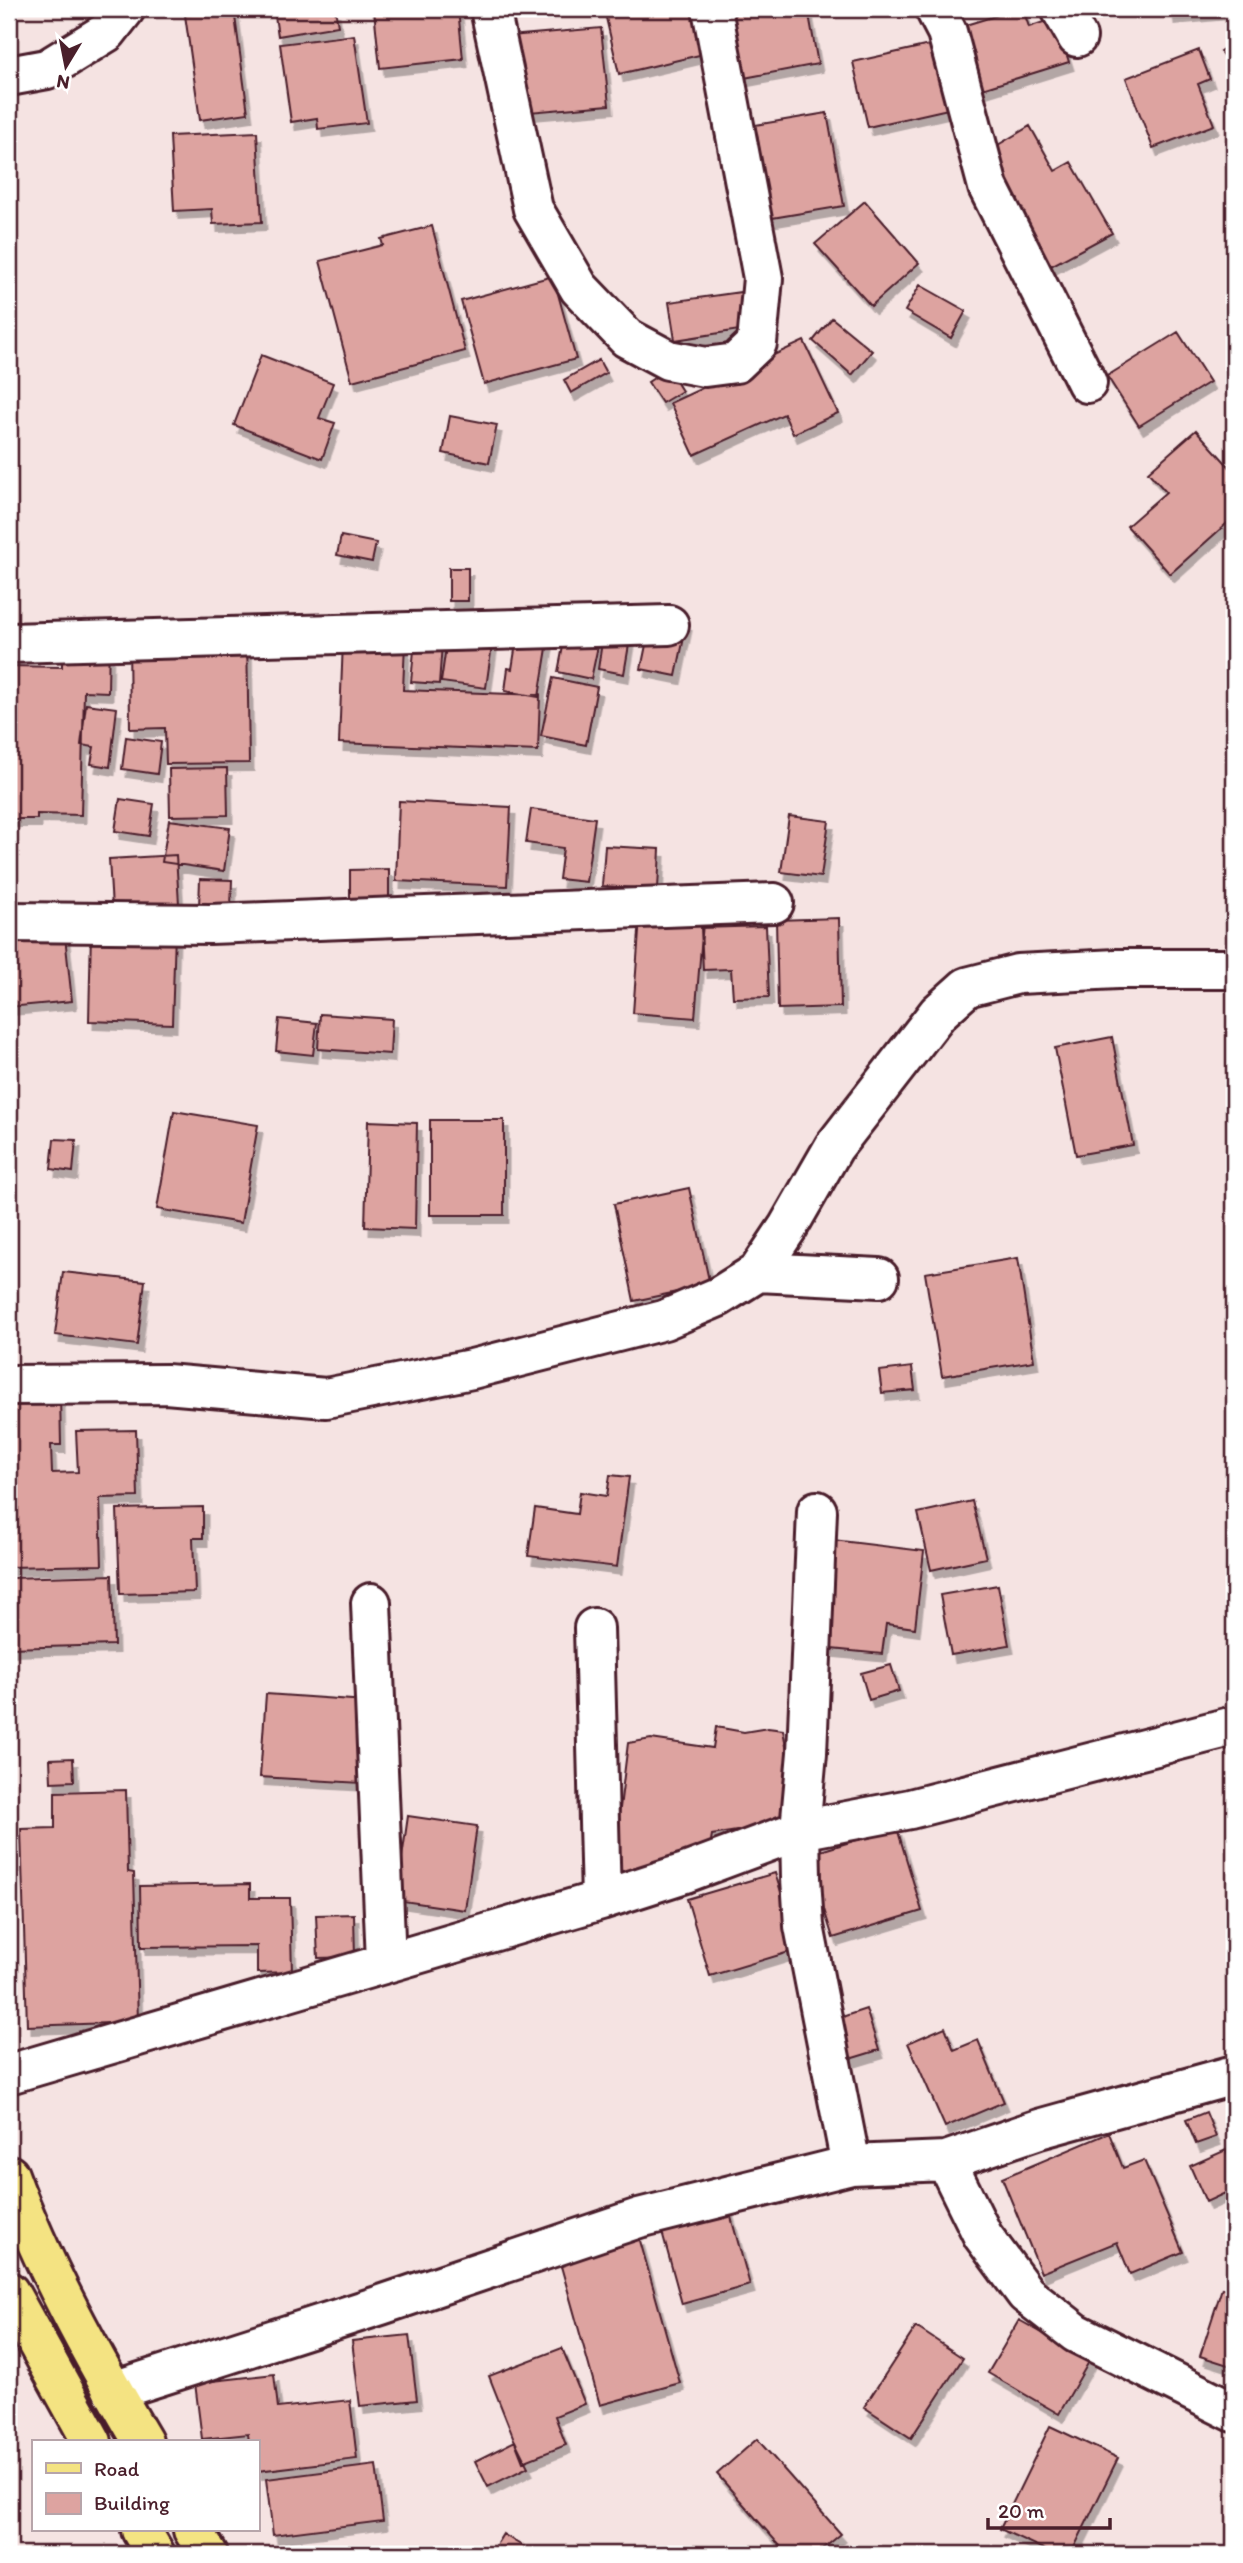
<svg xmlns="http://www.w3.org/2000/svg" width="1243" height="2563" font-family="Itim,sans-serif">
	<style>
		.building { fill: #dda3a0; stroke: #4a1f2b; stroke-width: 2; filter: url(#shadow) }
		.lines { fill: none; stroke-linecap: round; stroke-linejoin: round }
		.minor-casing { stroke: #4a1f2b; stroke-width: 44 }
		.major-casing { stroke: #4a1f2b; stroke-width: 44 }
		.minor { stroke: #fff; stroke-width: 38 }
		.major { stroke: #f4e382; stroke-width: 38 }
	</style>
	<defs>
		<filter id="shadow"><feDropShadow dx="4.5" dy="8" stdDeviation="0" flood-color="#0004"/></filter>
	</defs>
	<rect width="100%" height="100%" fill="#f5e3e2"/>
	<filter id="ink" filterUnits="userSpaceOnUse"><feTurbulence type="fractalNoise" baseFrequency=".0143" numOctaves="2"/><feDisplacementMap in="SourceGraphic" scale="14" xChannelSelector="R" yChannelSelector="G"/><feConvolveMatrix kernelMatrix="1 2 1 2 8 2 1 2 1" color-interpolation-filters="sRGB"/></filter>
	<g filter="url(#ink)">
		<path class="building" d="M234 9 248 113 200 120 185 15Z
			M274 9H335L338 26 278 36Z
			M458 9 463 59 380 68 374 10Z
			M604 9H698L708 53 619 74Z
			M731 9H808L818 64 744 78Z
			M1018 9H1023L1029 27 1055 18 1069 62 979 90 959 27Z
			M1169 9H1234V10L1170 16Z
			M601 28 609 105 518 113 510 36Z
			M354 35 367 123 318 129 317 118 291 122 280 44Z
			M943 42 957 107 868 127 853 62Z
			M1234 42V72L1220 51Z
			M1199 50 1210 79 1198 84 1214 125 1153 148 1126 78Z
			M827 113 844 206 772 218 755 125Z
			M1030 126 1055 171 1071 162 1112 233 1051 266 986 152Z
			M257 132 262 222 213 224 212 209 174 211 170 136Z
			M865 201 919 263 871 306 815 244Z
			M432 226 465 351 352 381 320 261 383 245 381 239Z
			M553 276 576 359 484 384 461 301Z
			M920 285 966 311 951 338 905 311Z
			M741 292 746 329 675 340 669 302Z
			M832 318 872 351 852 375 813 341Z
			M1178 332 1210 382 1139 426 1107 376Z
			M804 341 838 413 793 434 784 414 694 455 670 403Z
			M261 355 333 383 319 418 335 423 322 459 234 425Z
			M599 360 606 373 571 393 564 380Z
			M668 369 682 391 662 403 648 382Z
			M450 416 497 425 489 463 443 453Z
			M1196 430 1234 472V496L1229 501 1234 506V517L1170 574 1127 526 1166 492 1148 472Z
			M341 536 376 543 372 562 337 555Z
			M449 568H468V601H449Z
			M652 616 687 623 676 676 641 669Z
			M568 621 602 627 591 679 558 672Z
			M449 625 494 631 486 688 441 682Z
			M416 629 443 631 439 684 411 682Z
			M518 631 549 636 539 697 505 691 508 668 512 669Z
			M247 632 249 763 166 764 165 728 130 729 129 637Z
			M603 635 630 639 624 674 598 669Z
			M62 637 109 638 108 692 84 691 81 815 37 814V819H9V666L62 667Z
			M343 641 405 643 403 690 540 695 538 751 339 743Z
			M553 678 597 687 586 745 541 736Z
			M86 704 117 708 110 767 91 764 94 747 81 745Z
			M126 737 161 742 157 774 122 769Z
			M227 768 228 815 170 816 169 769Z
			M120 799 154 804 149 836 115 831Z
			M399 801 511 807 507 886 396 881Z
			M531 809 595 818 586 882 559 879 563 848 526 843Z
			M789 816 829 821 821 877 781 872Z
			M169 820 230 828 224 871 162 862Z
			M605 846 660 849 658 889 602 886Z
			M176 855 179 904 112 908 109 859Z
			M389 869V901H350V870Z
			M200 879 232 880 231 907H199Z
			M640 918 703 923 695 1018 633 1013Z
			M839 918 841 1007 778 1009 776 920Z
			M766 926 769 997 733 998 731 969 703 970 701 928Z
			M64 927 72 1001 9 1007V932Z
			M91 931 175 933 172 1024 89 1021Z
			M320 1014 392 1019 390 1054 318 1049Z
			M279 1019 317 1023 313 1055 276 1051Z
			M1112 1037 1133 1145 1076 1155 1055 1048Z
			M174 1111 258 1125 241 1223 157 1209Z
			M430 1120H504V1215H430Z
			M368 1121 417 1123 415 1229 365 1227Z
			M54 1139 76 1140 73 1172 51 1169Z
			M689 1188 710 1285 634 1301 614 1204Z
			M1018 1258 1034 1361 942 1376 925 1273Z
			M63 1272 145 1281 137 1345 55 1335Z
			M912 1367 915 1390 882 1393 879 1371Z
			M60 1393 61 1445H51L52 1473 78 1472 76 1431 136 1430 138 1497 100 1498 102 1565 9 1567V1395Z
			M610 1475 629 1477 617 1567 528 1556 535 1508 577 1514 580 1492 607 1496Z
			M972 1501 986 1558 931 1570 918 1513Z
			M203 1507V1538H193L195 1592 120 1594 117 1509Z
			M833 1540 924 1551 915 1628 886 1624 882 1654 821 1648Z
			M112 1575 114 1645 9 1648V1578Z
			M998 1585 1009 1645 951 1655 940 1595Z
			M891 1665 899 1691 869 1700 861 1673Z
			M266 1694 366 1701 361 1783 260 1777Z
			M716 1727 744 1732 768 1728 783 1730 790 1768 782 1824 712 1835 708 1858 619 1872 615 1849 628 1743 651 1739 713 1748Z
			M73 1758 74 1781 51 1782 50 1759Z
			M126 1790 128 1872 134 1873 138 2022 27 2026 21 1829 55 1828V1792Z
			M408 1816 477 1826 465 1910 396 1900Z
			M897 1828 922 1911 833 1938 807 1855Z
			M775 1873 799 1949 710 1976 687 1899Z
			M250 1884V1898H290L292 1972 257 1973V1946L141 1947 140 1886Z
			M354 1914 355 1957 318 1958 316 1915Z
			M866 2009 879 2050 843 2061 830 2021Z
			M945 2027 954 2050 978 2040 1004 2102 945 2127 908 2043Z
			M1206 2112 1216 2137 1196 2144 1186 2120Z
			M1109 2133 1123 2168 1144 2160 1183 2252 1130 2274 1117 2242 1041 2273 1002 2178Z
			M1226 2150 1234 2169V2189L1206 2202 1190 2166Z
			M729 2210 750 2285 682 2304 661 2228Z
			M639 2237 680 2383 600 2405 559 2259Z
			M1222 2288 1234 2292V2367L1200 2356Z
			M1019 2320 1090 2360 1059 2414 988 2373Z
			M916 2327 963 2358 911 2438 864 2407Z
			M409 2335 417 2400 360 2406 352 2341Z
			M562 2348 585 2404 555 2416 566 2445 523 2462 489 2376Z
			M274 2374 278 2408 350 2400 357 2459 257 2471V2442H249L248 2434 202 2439 195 2383Z
			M1050 2426 1118 2458 1071 2554H1054L1000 2529Z
			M757 2439 841 2534 817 2554H787L717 2474Z
			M515 2441 528 2467 488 2487 475 2461Z
			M376 2465 383 2521 273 2535 266 2479Z
			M503 2534 535 2554 491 2553Z"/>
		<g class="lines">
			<defs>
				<path id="minor" d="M490 9 533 209 579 288 627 338 668 360 705 367 736 363 757 343 763 278 712 9
					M935 9 947 32 988 187 1087 383
					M1061 9 1077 37
					M9 76 47 69 107 32 125 9
					M9 643 669 625
					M9 922 210 924 774 903
					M758 1272 879 1278
					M9 1385 166 1384 326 1398 472 1369 664 1320 718 1297 758 1272 788 1227 834 1147 938 1013 967 987 1018 974 1117 969H1234
					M817 1511 807 1753 800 1830 801 1878 804 1926 851 2165
					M371 1603 386 1962
					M594 1628 601 1900
					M9 2074 601 1900 685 1873 800 1830 910 1809 1234 1726
					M946 2161 983 2236 1026 2294 1076 2333 1234 2412
					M113 2391 381 2305 639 2218 851 2165 946 2161 1039 2129 1234 2075"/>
				<path id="major" d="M9 2175C42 2265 94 2359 143 2442
					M9 2292 92 2442
					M141 2530 155 2554
					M193 2530 208 2554"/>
			</defs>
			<use href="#minor" class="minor-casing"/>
			<use href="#major" class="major-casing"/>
			<use href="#minor" class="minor"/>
			<use href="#major" class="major"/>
		</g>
	</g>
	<rect width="1243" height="2563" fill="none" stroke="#fff" stroke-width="35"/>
	<rect x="18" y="18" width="1208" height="2528" fill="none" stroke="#4a1f2b" stroke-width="2.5" filter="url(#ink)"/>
	<rect x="32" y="2440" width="228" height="91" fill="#ffffff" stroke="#b7a5aa" stroke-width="2"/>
	<rect x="46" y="2463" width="35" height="10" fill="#f4e382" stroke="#b7a5aa" stroke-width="2"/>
	<text x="94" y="2476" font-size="21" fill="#4a1f2b">Road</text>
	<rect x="46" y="2493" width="35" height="21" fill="#dda3a0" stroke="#b7a5aa" stroke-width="2"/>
	<text x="94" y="2510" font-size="21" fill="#4a1f2b">Building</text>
	<g transform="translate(66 66) rotate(190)" stroke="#ffffff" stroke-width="5" paint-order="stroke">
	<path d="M0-5L12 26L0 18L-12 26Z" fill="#4a1f2b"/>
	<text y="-10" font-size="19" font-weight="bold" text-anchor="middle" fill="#4a1f2b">N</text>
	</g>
	<path d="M988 2518v10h122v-10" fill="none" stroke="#4a1f2b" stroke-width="3.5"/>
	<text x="998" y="2518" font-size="21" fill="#4a1f2b" stroke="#ffffff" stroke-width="5" paint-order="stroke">20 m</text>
</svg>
